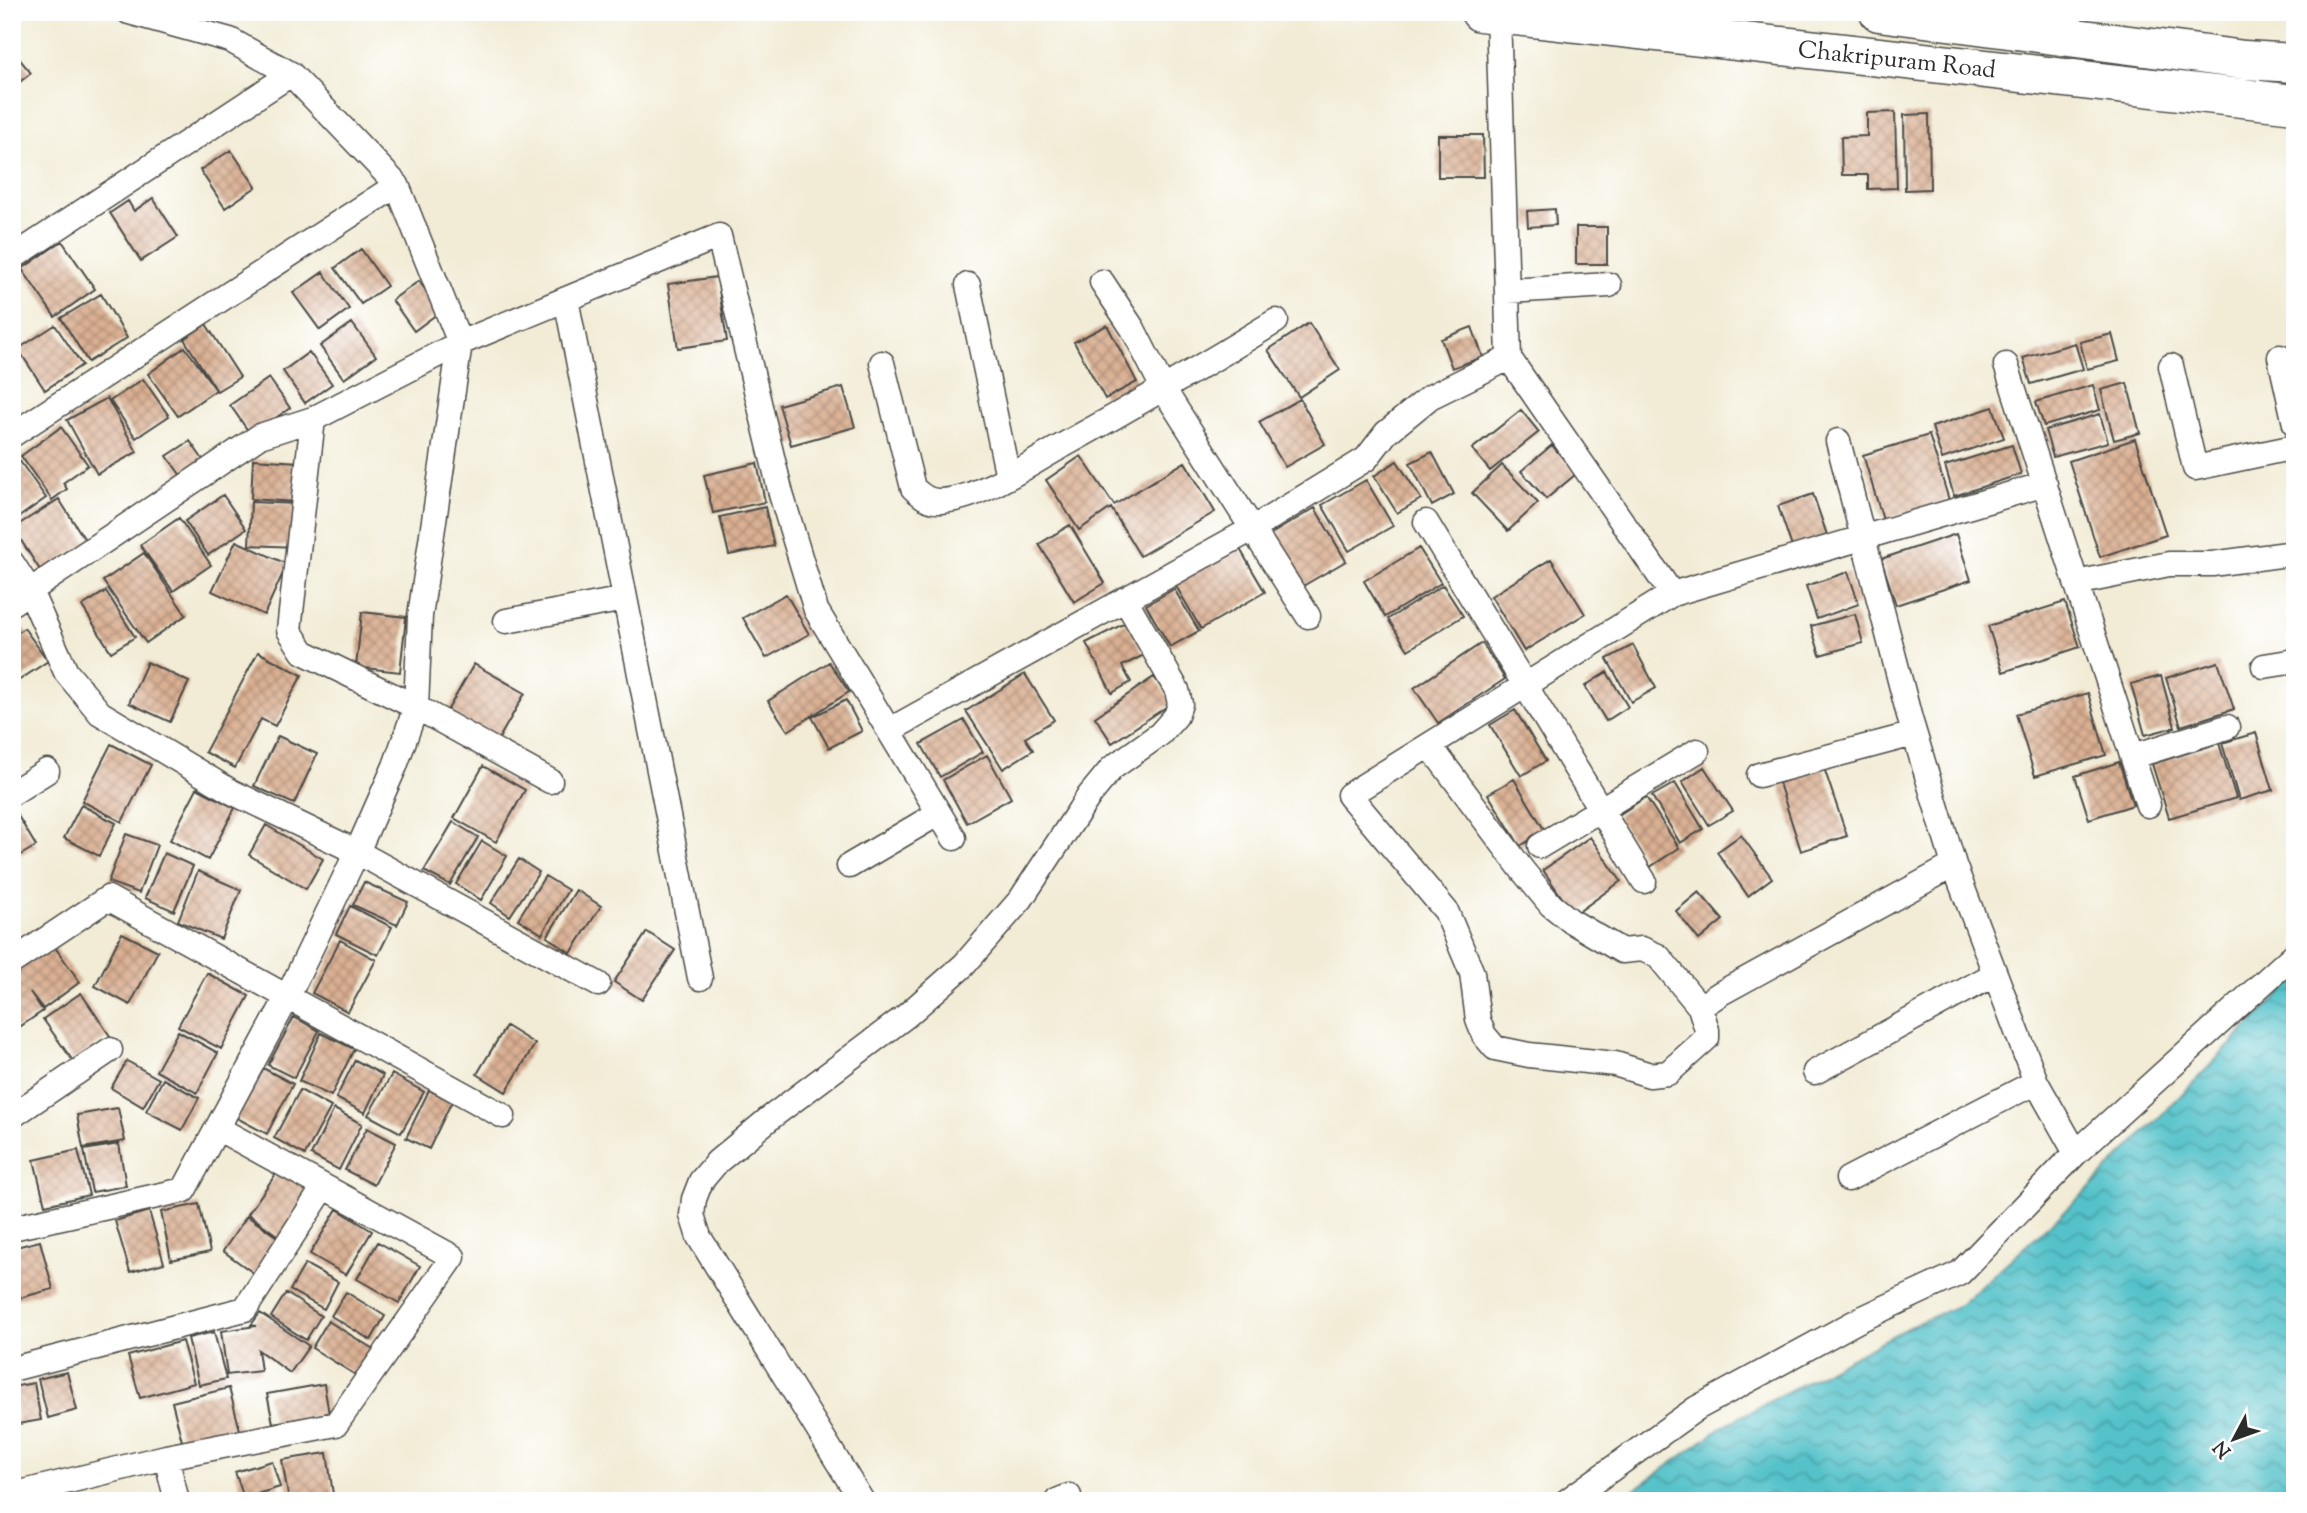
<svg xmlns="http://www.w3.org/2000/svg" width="2307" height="1513" font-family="'Sorts Mill Goudy',serif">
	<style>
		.water { fill: url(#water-waves); stroke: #40767a; stroke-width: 2 }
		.building { fill: url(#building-cross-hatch) }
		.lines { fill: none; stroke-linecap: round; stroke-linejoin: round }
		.minor-casing { stroke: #494845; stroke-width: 27 }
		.primary-casing { stroke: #494845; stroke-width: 41 }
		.minor { stroke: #fff; stroke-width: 24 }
		.primary { stroke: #fff; stroke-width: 38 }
		.labels { text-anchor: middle; stroke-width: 6; stroke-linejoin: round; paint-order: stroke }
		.street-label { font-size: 24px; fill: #2b2b2b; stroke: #fff }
	</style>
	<defs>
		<pattern id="water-waves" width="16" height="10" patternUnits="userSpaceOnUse" patternTransform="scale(1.75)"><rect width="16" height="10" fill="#54c2ca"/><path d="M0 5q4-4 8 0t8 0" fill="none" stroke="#469ea4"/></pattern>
		<pattern id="building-cross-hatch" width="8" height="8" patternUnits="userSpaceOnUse" patternTransform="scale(1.75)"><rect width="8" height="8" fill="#dab093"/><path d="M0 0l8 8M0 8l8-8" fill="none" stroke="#b18f78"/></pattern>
	</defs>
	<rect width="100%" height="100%" fill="#fff"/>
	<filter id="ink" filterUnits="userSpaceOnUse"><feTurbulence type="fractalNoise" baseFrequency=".0143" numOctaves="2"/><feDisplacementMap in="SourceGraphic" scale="14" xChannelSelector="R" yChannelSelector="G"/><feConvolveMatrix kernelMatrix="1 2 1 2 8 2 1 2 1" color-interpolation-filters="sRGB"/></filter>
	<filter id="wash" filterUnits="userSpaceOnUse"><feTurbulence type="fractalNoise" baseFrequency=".00686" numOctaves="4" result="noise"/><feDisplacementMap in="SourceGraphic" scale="28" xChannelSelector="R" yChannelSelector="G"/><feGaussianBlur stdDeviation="1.57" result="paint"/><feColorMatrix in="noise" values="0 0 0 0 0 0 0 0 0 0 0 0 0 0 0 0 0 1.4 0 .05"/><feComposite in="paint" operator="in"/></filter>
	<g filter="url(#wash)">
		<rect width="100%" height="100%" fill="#f2ecd6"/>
		<path class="water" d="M2295 979V1501H1619L1725 1425 1907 1328 1960 1305 2090 1188Z"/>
		<g id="blocks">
			<path class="building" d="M12 50 31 73 12 88Z
				M1895 112 1897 188 1868 189V175H1842L1841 137 1867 136V113Z
				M1929 114 1930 189 1905 190 1904 115Z
				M1438 135H1483L1484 177H1438Z
				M231 150 256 187 225 208 200 170Z
				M153 198 178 237 141 261 110 213 128 201 134 211Z
				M1555 209 1556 225 1528 227 1527 211Z
				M1576 227H1607V264H1576Z
				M62 241 95 289 55 317 22 269Z
				M361 249 387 286 361 304 335 268Z
				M323 272 349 309 320 330 293 293Z
				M717 277 727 341 678 348 668 284Z
				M419 281 441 311 414 331 392 300Z
				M101 294 127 338 88 362 61 318Z
				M352 323 376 356 344 379 320 346Z
				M1309 323 1340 370 1299 397 1268 350Z
				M206 324 240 377 217 391 184 339Z
				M55 325 82 365 45 390 18 349Z
				M1107 325 1137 382 1105 399 1074 342Z
				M1472 327 1483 357 1452 368 1441 339Z
				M2112 334 2119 361 2087 369 2080 342Z
				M2075 343 2083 369 2031 384 2023 358Z
				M185 347 216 390 178 416 148 374Z
				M309 352 332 384 305 403 283 371Z
				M269 378 290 408 251 435 230 405Z
				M143 379 169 416 136 438 110 401Z
				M2127 383 2140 433 2114 440 2101 390Z
				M2093 385 2100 410 2044 426 2036 402Z
				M843 387 855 427 791 445 779 405Z
				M107 398 137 452 97 474 67 420Z
				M1300 399 1325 444 1285 467 1259 422Z
				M1993 407 2004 438 1942 459 1932 427Z
				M1521 410 1539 432 1490 471 1472 449Z
				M2100 414 2108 442 2053 457 2045 430Z
				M61 427 88 465 63 483 67 489 52 500 21 456Z
				M1929 435 1949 500 1883 520 1863 455Z
				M2135 439 2166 535 2100 557 2069 461Z
				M190 441 206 464 184 480 167 456Z
				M1552 445 1576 474 1546 499 1521 471Z
				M2012 445 2021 474 1954 496 1945 466Z
				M1432 452 1454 494 1432 506 1410 463Z
				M1081 456 1114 505 1185 462 1215 512 1140 556 1111 508 1079 530 1046 480Z
				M253 459 298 462 296 502 251 499Z
				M19 460 46 498 12 522V464Z
				M1397 461 1421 499 1397 513 1374 476Z
				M757 463 765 502 713 513 704 475Z
				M1502 465 1538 503 1508 531 1472 493Z
				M1366 480 1393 526 1349 551 1322 505Z
				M1813 494 1827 535 1792 547 1778 506Z
				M223 495 246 529 208 555 185 521Z
				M59 499 87 543 42 573 13 528Z
				M251 502 298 504 296 547 249 545Z
				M765 507 774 546 729 555 720 517Z
				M1315 508 1346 561 1296 590 1266 537Z
				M179 518 211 565 173 591 140 545Z
				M1070 525 1105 583 1074 602 1039 544Z
				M1956 534 1971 580 1896 605 1881 559Z
				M236 541 287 564 264 615 212 591Z
				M1237 544 1265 592 1201 629 1173 581Z
				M1419 548 1441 583 1385 617 1364 581Z
				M144 553 186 615 146 643 103 581Z
				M1551 559 1585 614 1524 651 1491 596Z
				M1848 572 1859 604 1817 619 1806 586Z
				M1443 585 1463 616 1408 650 1388 619Z
				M1174 589 1199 631 1170 647 1146 605Z
				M106 591 135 637 111 652 82 606Z
				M786 594 809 634 766 658 743 618Z
				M2065 602 2080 647 2003 672 1988 626Z
				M362 612 406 617 400 672 356 667Z
				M1855 614 1863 643 1820 655 1811 626Z
				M1127 622 1144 655 1122 666 1131 682 1112 693 1086 643Z
				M24 628 48 661 12 685V636Z
				M1482 643 1505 679 1438 723 1414 688Z
				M1633 645 1656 688 1631 702 1607 659Z
				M258 652 302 675 275 726 261 719 235 768 205 752Z
				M147 662 189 682 170 722 129 703Z
				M829 662 849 692 788 731 768 701Z
				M2218 662 2234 709 2181 726 2166 678Z
				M474 664 525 693 498 740 447 711Z
				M1607 672 1628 707 1606 721 1585 686Z
				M1025 674 1054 720 1025 738 1033 750 1003 769 966 711Z
				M2161 676 2175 727 2145 735 2131 684Z
				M1154 677 1172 703 1112 743 1095 717Z
				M2088 693 2106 755 2035 776 2016 714Z
				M846 700 862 731 829 748 812 717Z
				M1515 710 1546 761 1521 776 1490 725Z
				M964 720 983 752 940 777 921 744Z
				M2256 733 2273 790 2239 800 2222 743Z
				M278 736 317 754 294 804 254 786Z
				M2219 743 2236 798 2169 818 2152 764Z
				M111 744 151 765 122 822 82 801Z
				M987 755 1011 798 967 823 943 780Z
				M2119 762 2133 805 2089 819 2075 776Z
				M483 766 525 790 496 842 454 818Z
				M1704 767 1733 811 1709 825 1682 782Z
				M1824 768 1847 836 1801 851 1779 783Z
				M1514 779 1545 831 1520 846 1488 794Z
				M1675 783 1703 829 1680 843 1652 796Z
				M197 788 235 808 208 860 170 840Z
				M1646 797 1679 848 1650 867 1617 816Z
				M81 805 116 823 99 856 64 838Z
				M12 806 36 846 12 860Z
				M453 822 478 837 450 885 424 871Z
				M266 825 323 859 306 889 249 855Z
				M126 834 157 845 139 893 108 882Z
				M1741 835 1772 878 1748 896 1717 852Z
				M1590 837 1621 881 1574 915 1543 870Z
				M482 841 507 856 481 900 456 884Z
				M164 853 193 866 174 911 145 898Z
				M519 859 539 872 510 916 491 903Z
				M198 871 241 890 221 939 178 921Z
				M545 876 568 890 542 934 518 919Z
				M364 882 408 902 397 925 353 905Z
				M576 890 601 906 571 953 547 937Z
				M1699 892 1723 920 1699 940 1676 911Z
				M350 906 392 927 378 955 336 934Z
				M647 932 675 950 642 1000 614 982Z
				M122 933 158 951 130 1005 95 986Z
				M49 939 80 982 43 1009 30 992 43 1011 12 1032V967Z
				M340 940 376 960 348 1012 312 993Z
				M207 973 249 996 221 1049 178 1026Z
				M81 993 110 1036 73 1061 43 1019Z
				M294 1017 319 1031 294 1078 268 1065Z
				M506 1026 535 1044 506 1092 477 1074Z
				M178 1031 218 1053 197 1093 156 1071Z
				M321 1033 354 1049 331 1096 299 1081Z
				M355 1060 383 1075 365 1113 336 1098Z
				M127 1061 159 1079 143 1107 111 1088Z
				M261 1067 293 1084 267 1134 235 1117Z
				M392 1074 424 1092 401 1133 368 1115Z
				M163 1079 199 1098 182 1130 146 1111Z
				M300 1090 331 1107 305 1155 274 1138Z
				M429 1090 452 1101 429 1149 406 1138Z
				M118 1108 125 1141 83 1148 77 1115Z
				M334 1109 362 1124 339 1170 311 1155Z
				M367 1128 396 1143 374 1185 345 1170Z
				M119 1144 126 1186 92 1192 84 1150Z
				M78 1150 89 1195 45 1205 34 1160Z
				M280 1168 314 1192 281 1238 248 1214Z
				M199 1204 210 1252 171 1260 161 1212Z
				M337 1209 372 1231 346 1275 310 1254Z
				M149 1211 164 1263 130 1272 115 1221Z
				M247 1216 280 1239 255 1274 223 1251Z
				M40 1241 53 1289 12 1300V1248Z
				M378 1242 420 1266 399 1303 357 1279Z
				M305 1264 338 1282 324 1309 290 1290Z
				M346 1292 385 1316 371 1340 331 1316Z
				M286 1293 321 1316 306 1340 271 1317Z
				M260 1313 309 1346 290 1373 258 1350 261 1371 227 1375 221 1331 256 1326 251 1325Z
				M328 1321 375 1350 359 1377 312 1348Z
				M214 1332 226 1379 199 1385 188 1338Z
				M182 1341 194 1383 140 1398 128 1356Z
				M67 1372 77 1410 48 1418 38 1379Z
				M34 1383 41 1420 18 1424 12 1387Z
				M324 1384 329 1414 273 1423 267 1394Z
				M229 1388 240 1430 183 1445 172 1402Z
				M327 1453 334 1501H289L282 1460Z
				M272 1461 280 1487 244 1498 235 1472Z"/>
		</g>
	</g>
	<g filter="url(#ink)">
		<use href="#blocks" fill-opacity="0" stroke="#494845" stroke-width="2"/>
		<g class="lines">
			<defs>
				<path id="minor" d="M1498 14 1509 358 1672 594
					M12 258 291 74
					M1102 282 1133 329 1164 390 1308 616
					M968 285 1008 477
					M1507 291 1609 285
					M566 299 700 978
					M2280 357 2295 424
					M882 363 913 488C922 496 929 502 941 501 977 499 1022 469 1053 451 1129 409 1203 366 1276 321
					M2006 365 2148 805
					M2171 366 2195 468 2295 447
					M313 419 289 630 303 652 416 707 550 781
					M12 435 397 185
					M1838 441 1910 719 1954 865 2036 1082 1848 1179
					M1426 522 1644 881
					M12 563 30 591 66 672 100 713 232 792 357 852 598 984
					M2076 583 2169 564H2212L2295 553
					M12 603 260 436 313 419 460 343 719 236 781 494 816 610 954 838
					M506 621 625 599
					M2264 666 2295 661
					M890 730 1252 529 1366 459 1386 433 1430 397 1509 358
					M1430 746 1523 871 1551 905 1571 921 1622 951 1642 949 1658 956 1700 1007
					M2134 756 2227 727
					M1759 775 1914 734
					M12 793 47 771
					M1540 846 1697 751
					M1954 865 1721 993 1700 1007 1707 1030V1038L1668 1073 1650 1075 1615 1064 1529 1055 1495 1048 1484 1035 1478 1020 1472 973 1446 911 1349 795 1672 594 2045 484
					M849 866 939 813
					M12 962 108 898 503 1116
					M1815 1072 1995 974
					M2036 1082 2076 1153
					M12 1116 110 1050
					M12 1228 184 1190 287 998 357 852 395 766 416 707 420 616 460 343 397 185 291 74 230 40 129 12
					M12 1369 245 1309 324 1187
					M166 1457 177 1501
					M12 1495 166 1457 336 1424 453 1257 217 1128
					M862 1501 699 1237 692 1215 694 1199 701 1181 717 1162 770 1118 906 1016 964 965 1021 899 1089 796 1112 768 1160 734 1176 716 1180 704 1177 690 1125 599
					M1057 1501 1069 1496
					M1567 1501 1697 1408 1859 1320 1960 1273 2076 1153 2295 954"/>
				<path id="primary" d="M1480 12 2295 104
					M1879 12 2244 60 2295 63"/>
			</defs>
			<use href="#minor" class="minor-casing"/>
			<use href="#primary" class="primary-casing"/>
			<use href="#minor" class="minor"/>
			<use href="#primary" class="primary"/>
		</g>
	</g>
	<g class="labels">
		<g class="street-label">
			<text transform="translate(1897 59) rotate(6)" y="8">Chakripuram Road</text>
		</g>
	</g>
	<rect width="2307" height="1513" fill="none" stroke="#fff" stroke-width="42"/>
	<g transform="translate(2234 1439) rotate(229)" stroke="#ffffff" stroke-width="5" paint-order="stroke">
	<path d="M0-5L12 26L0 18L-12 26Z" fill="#2b2b2b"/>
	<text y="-10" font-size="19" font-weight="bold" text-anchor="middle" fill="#2b2b2b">N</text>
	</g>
</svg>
